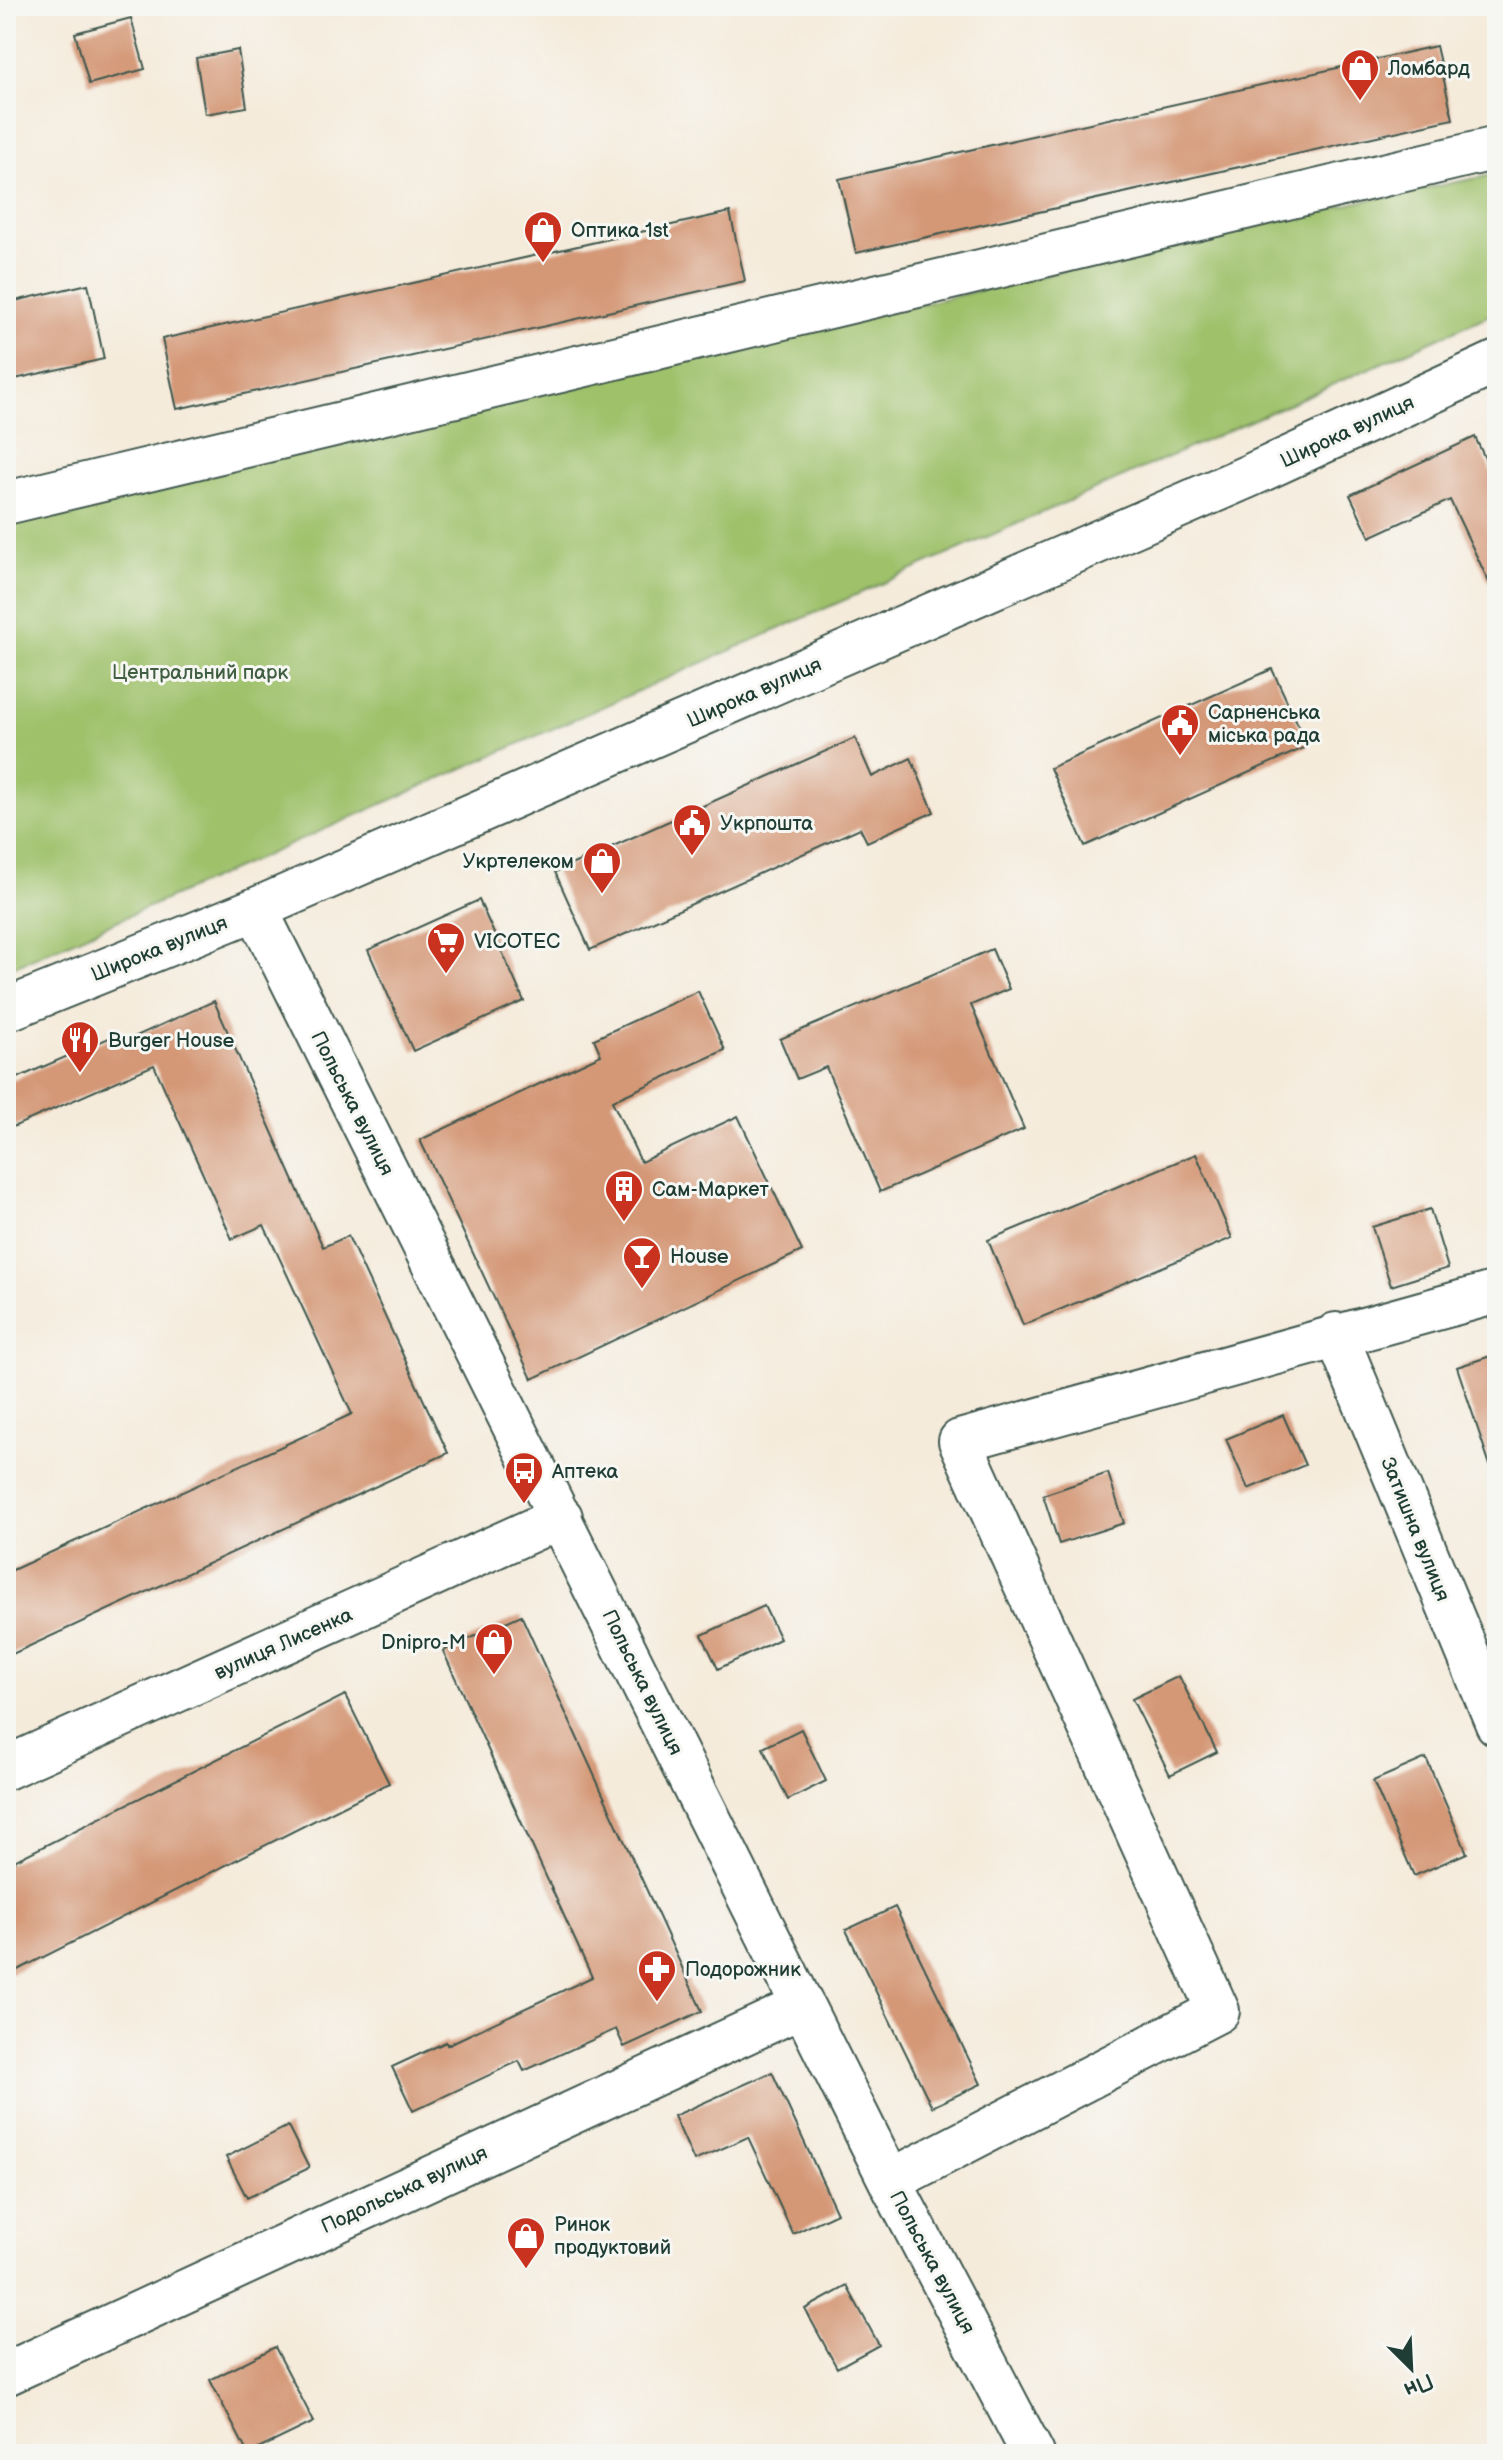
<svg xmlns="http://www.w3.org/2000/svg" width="1503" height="2460" font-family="'Balsamiq Sans',sans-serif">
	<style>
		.green { fill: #9fc16a; stroke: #5f7f4f; stroke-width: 2 }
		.building { fill: #d49877 }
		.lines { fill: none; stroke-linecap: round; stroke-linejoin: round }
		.minor-casing { stroke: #3f574d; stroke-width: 46 }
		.minor { stroke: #fff; stroke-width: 42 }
		.labels { text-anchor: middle; stroke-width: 6; stroke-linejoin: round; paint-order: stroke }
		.poi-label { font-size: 20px; fill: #1f3d34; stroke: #f6f6f2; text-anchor: start }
		.street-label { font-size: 20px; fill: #1f3d34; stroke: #f6f6f2 }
		.park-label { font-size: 20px; fill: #3f5e42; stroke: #f6f6f2 }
	</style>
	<rect width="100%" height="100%" fill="#f6f6f2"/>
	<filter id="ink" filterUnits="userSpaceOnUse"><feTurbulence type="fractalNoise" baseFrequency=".0125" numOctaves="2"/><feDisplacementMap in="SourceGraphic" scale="16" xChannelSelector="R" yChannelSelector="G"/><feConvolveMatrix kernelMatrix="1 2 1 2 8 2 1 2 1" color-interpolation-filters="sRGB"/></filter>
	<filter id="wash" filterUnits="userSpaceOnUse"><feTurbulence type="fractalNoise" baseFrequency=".006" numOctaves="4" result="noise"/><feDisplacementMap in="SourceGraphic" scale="32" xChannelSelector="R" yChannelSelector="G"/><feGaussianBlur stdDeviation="1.8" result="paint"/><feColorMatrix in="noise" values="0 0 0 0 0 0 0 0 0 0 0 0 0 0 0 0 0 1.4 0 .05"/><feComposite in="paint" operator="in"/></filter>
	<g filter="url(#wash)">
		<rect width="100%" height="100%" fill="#f5ebdb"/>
		<path class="green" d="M1497 174V312L6 970V518L1358 202Z"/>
		<g id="blocks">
			<path class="building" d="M131 18 145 69 89 84 75 33Z
				M1436 46 1453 119 856 253 839 179Z
				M238 50 247 107 205 114 196 58Z
				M730 212 745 281 177 409 162 339Z
				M88 284 104 359 6 381V303Z
				M1475 437 1497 484V599L1450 500 1370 537 1350 495Z
				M1272 669 1308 746 1085 846 1050 768Z
				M855 738 872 777 911 758 934 812 867 842 860 828 590 950 555 872Z
				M479 900 524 1001 413 1051 368 950Z
				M992 949 1009 989 971 1005 1024 1129 880 1192 826 1067 797 1079 780 1039Z
				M698 991 725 1050 612 1101 641 1162 738 1116 802 1251 532 1379 420 1140 601 1055 594 1039Z
				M214 1001 323 1247 348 1236 448 1453 6 1657V1573L352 1414 264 1225 232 1239 154 1065 6 1130V1083L118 1034 121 1043Z
				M1196 1154 1232 1238 1023 1325 988 1240Z
				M1430 1209 1448 1268 1391 1286 1372 1227Z
				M1497 1354V1467L1491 1468 1457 1367Z
				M1283 1415 1305 1465 1248 1489 1226 1439Z
				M1108 1473 1124 1523 1059 1544 1043 1495Z
				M764 1606 780 1639 718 1669 702 1635Z
				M521 1615 702 2011 624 2047 616 2029 524 2071 519 2061 413 2111 392 2067 446 2042 447 2045 592 1977 443 1651Z
				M1179 1676 1217 1752 1170 1775 1132 1699Z
				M345 1695 389 1783 6 1976V1865Z
				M801 1729 826 1781 788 1800 763 1748Z
				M1426 1758 1467 1853 1414 1876 1373 1781Z
				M895 1907 981 2084 932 2107 846 1930Z
				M772 2072 837 2213 793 2234 748 2137 694 2161 674 2116Z
				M288 2126 309 2168 247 2198 226 2157Z
				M847 2286 879 2345 837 2368 805 2309Z
				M275 2347 314 2422 248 2454 210 2380Z"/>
		</g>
	</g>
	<g filter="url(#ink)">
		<use href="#blocks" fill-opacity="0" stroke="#3f574d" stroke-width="2"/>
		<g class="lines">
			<defs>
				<path id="minor" d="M6 503 1497 148
					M256 909 890 2181 1033 2454
					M6 1010 256 909 1249 476 1497 362
					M1336 1334 1497 1724
					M6 1768 561 1517
					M890 2181 1218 2011 960 1441 1497 1292
					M6 2374 803 2006"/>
			</defs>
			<use href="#minor" class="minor-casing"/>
			<use href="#minor" class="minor"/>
		</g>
	</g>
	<defs>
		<symbol id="shop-pin" viewBox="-11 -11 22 30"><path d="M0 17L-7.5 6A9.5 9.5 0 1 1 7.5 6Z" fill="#c8321e" stroke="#f6f6f2"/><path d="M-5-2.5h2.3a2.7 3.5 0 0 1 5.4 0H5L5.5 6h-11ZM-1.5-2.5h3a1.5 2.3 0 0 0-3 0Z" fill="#fff"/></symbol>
		<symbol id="civic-pin" viewBox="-11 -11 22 30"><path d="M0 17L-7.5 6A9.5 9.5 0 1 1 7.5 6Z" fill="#c8321e" stroke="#f6f6f2"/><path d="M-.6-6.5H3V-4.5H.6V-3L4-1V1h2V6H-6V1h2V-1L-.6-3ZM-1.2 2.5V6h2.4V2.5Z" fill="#fff"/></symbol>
		<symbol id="supermarket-pin" viewBox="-11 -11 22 30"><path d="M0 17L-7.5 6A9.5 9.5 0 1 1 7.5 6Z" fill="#c8321e" stroke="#f6f6f2"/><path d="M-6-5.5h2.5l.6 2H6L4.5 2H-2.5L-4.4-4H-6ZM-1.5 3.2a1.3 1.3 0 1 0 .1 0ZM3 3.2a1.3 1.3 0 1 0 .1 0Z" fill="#fff"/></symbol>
		<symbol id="restaurant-pin" viewBox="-11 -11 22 30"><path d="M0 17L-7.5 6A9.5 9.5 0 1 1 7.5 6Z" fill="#c8321e" stroke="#f6f6f2"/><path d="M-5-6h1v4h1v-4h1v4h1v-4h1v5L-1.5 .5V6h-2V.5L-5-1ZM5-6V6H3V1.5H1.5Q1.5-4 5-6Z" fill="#fff"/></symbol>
		<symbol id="building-pin" viewBox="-11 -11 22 30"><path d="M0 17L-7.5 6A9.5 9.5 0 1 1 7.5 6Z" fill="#c8321e" stroke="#f6f6f2"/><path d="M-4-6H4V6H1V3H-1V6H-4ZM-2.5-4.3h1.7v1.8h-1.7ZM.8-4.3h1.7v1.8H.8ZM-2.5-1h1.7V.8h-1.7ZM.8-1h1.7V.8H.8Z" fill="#fff"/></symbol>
		<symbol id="bar-pin" viewBox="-11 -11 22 30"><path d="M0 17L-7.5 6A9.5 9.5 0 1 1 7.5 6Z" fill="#c8321e" stroke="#f6f6f2"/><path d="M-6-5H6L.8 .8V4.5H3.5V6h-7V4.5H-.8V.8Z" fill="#fff"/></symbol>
		<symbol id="bus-pin" viewBox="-11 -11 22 30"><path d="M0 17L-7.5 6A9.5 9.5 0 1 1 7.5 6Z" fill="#c8321e" stroke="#f6f6f2"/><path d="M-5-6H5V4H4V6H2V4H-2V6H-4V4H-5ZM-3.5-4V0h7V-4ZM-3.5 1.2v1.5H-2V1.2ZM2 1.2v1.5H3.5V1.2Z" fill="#fff"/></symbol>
		<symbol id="pharmacy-pin" viewBox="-11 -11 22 30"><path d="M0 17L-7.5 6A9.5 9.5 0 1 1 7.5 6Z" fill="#c8321e" stroke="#f6f6f2"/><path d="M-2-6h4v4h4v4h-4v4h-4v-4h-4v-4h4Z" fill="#fff"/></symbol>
	</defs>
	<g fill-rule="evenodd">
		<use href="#shop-pin" x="1338" y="46" width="44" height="60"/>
		<use href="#shop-pin" x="521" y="208" width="44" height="60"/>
		<use href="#civic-pin" x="1158" y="701" width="44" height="60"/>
		<use href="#civic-pin" x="670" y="801" width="44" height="60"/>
		<use href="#shop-pin" x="580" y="839" width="44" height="60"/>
		<use href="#supermarket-pin" x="424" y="919" width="44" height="60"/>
		<use href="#restaurant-pin" x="58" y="1018" width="44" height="60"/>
		<use href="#building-pin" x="602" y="1167" width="44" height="60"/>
		<use href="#bar-pin" x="620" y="1234" width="44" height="60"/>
		<use href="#bus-pin" x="502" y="1449" width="44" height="60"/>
		<use href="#shop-pin" x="472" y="1620" width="44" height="60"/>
		<use href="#pharmacy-pin" x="635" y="1947" width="44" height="60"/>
		<use href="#shop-pin" x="504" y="2214" width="44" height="60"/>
	</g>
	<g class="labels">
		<g class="poi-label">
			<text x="1388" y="75">Ломбард</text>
			<text x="571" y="237">Оптика 1st</text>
			<text x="1208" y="719">Сарненська<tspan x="1208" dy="23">міська рада</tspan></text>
			<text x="720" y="830">Укрпошта</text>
			<text x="574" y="868" text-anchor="end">Укртелеком</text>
			<text x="474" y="948">VICOTEC</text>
			<text x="108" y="1047">Burger House</text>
			<text x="652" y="1196">Сам-Маркет</text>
			<text x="670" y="1263">House</text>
			<text x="552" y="1478">Аптека</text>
			<text x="466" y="1649" text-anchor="end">Dnipro-M</text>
			<text x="685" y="1976">Подорожник</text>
			<text x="554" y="2231">Ринок<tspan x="554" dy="23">продуктовий</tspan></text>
		</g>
		<g class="street-label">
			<text transform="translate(1347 431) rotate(-25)" y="7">Широка вулиця</text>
			<text transform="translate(754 692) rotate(-24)" y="7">Широка вулиця</text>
			<text transform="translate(159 948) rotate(-22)" y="7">Широка вулиця</text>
			<text transform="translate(353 1103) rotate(63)" y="7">Польська вулиця</text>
			<text transform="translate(1416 1529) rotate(68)" y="7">Затишна вулиця</text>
			<text transform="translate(283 1643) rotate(-24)" y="7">вулиця Лисенка</text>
			<text transform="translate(643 1682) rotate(64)" y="7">Польська вулиця</text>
			<text transform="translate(404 2189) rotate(-25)" y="7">Подольська вулиця</text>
			<text transform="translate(933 2262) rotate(62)" y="7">Польська вулиця</text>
		</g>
		<g class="park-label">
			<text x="200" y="679">Центральний парк</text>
		</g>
	</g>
	<rect width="1503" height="2460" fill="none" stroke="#f6f6f2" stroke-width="32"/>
	<g transform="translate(1411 2368) rotate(156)" stroke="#f6f6f2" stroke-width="6" paint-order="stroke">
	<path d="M0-6L14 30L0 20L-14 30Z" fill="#1f3d34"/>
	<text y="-12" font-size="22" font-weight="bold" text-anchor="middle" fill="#1f3d34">Пн</text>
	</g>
</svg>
